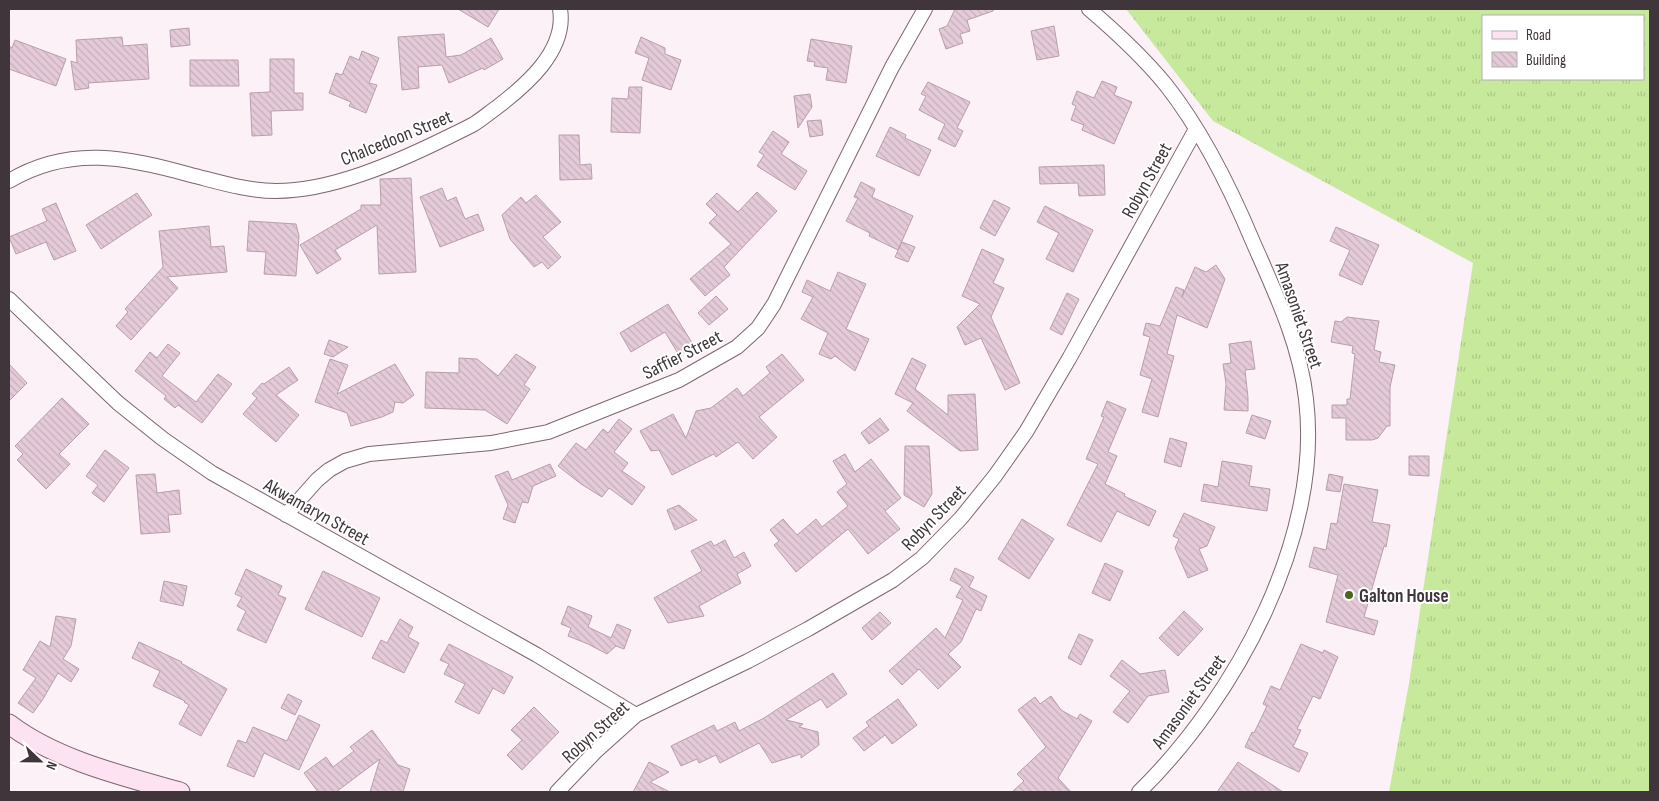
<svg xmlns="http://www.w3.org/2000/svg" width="1659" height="801" font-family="'Sofia Sans Condensed',sans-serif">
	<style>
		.grass { fill: url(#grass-tufts); fill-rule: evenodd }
		.building { fill: url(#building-back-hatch); stroke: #b79eab }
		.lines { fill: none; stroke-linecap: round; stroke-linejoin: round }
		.street-casing { stroke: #7c6571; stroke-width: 16 }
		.secondary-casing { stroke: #7c6571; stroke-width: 21 }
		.street { stroke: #fff; stroke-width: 14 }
		.secondary { stroke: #fde3f2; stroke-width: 19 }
		.poi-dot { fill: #4a671b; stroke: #fff; stroke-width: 2 }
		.labels { text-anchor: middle; stroke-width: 4; stroke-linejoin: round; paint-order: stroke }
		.street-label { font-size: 19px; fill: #3f353a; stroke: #fff }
		.poi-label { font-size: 19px; font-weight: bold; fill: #3f353a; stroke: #fff; text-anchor: start }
	</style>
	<defs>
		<pattern id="grass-tufts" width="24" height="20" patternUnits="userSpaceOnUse" patternTransform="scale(1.25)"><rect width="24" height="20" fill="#c6e99c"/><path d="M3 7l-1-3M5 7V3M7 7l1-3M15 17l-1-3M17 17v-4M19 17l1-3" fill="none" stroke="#abc887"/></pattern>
		<pattern id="building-back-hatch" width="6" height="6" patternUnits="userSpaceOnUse" patternTransform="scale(1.25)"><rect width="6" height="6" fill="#e5cbd9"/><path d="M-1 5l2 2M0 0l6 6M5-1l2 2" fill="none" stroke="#c6afbb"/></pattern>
	</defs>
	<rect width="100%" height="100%" fill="#fcf1f6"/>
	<path class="grass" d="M1126 9H1650V792H1389L1409 683 1473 263 1213 121ZM1483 16H1643V79H1483Z"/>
	<path class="building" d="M458 9H499L488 27Z
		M955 9H993V11L967 20 970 31 960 34 963 43 946 49 939 29 947 26Z
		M1054 26 1059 56 1037 60 1031 31Z
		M189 28 190 45 171 47 170 30Z
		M444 34 446 57 461 55 491 38 503 59 484 70 483 68 449 83 442 65 418 67 419 88 402 90 398 37Z
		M122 37 123 46 147 44 149 79 88 83 89 88 75 90 71 61 77 63 76 40Z
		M641 37 665 48V54L681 60 671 90 642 80 649 58 635 53Z
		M811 39 852 46 846 83 826 80 828 68 814 66 815 62 807 61Z
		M15 40 66 59 56 86 9 69V46L12 48Z
		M362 51 379 58 369 83 377 85 366 113 349 106 351 102 329 93 336 73 342 75 350 56 359 60Z
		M270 59H294V93H303V110L271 111 272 135 252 136 250 93 270 92Z
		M190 60H238L239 86H190Z
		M1102 81 1117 87 1114 95 1132 102 1114 144 1082 130 1084 125 1071 120 1076 106 1072 104 1077 91 1094 98Z
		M928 82 970 102 957 128 963 131 955 147 938 139 945 124 919 110 926 96 921 94Z
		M629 87H642L640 133 611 132 612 98 628 99Z
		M810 94 812 107 798 128 794 96Z
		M821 120 823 135 810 137 807 121Z
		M890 127 906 135 905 138 931 150 919 176 876 156Z
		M773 131 789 142 781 154 807 171 795 190 757 166 764 155 759 152Z
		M559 135H579L580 165 591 164 592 179 560 180Z
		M1104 165 1105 195 1079 196 1078 183 1040 184 1039 167Z
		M411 178 416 272 379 274 377 225 335 250 341 259 317 274 300 245 361 209V205H381L380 179Z
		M861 182 875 189 872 197 913 216 898 250 869 236 870 233 846 221 858 198 854 197Z
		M442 188 447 201 456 197 465 219 478 214 484 230 440 247 420 197Z
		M757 192 777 211 724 267 730 275 705 296 690 279 731 244 709 223 717 215 706 204 717 193 738 212Z
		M137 193 152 215 101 249 86 225Z
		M536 195 561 222 543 237 561 257 548 269 542 262 534 267 510 239 502 215 521 197 526 203Z
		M994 200 1010 208 995 236 980 228Z
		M56 203 76 251 54 260 46 242 16 254 9 237 47 221 42 209Z
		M1045 206 1093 230 1073 272 1046 259 1059 233 1037 222Z
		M249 221 296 224 299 236 296 276 264 274 266 252 247 251Z
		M209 226 211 247 224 246 227 272 167 277 178 288 131 340 116 326 128 312 125 309 163 267 159 231Z
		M1336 227 1379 245 1362 285 1339 275 1350 250 1330 241Z
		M902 242 915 247 908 262 895 257Z
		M982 249 1004 259 993 283 1004 288 991 317 1020 383 1005 390 981 338 965 345 957 327 980 304 962 296Z
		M1216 265 1225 279 1207 328 1177 315 1167 354 1174 356 1158 417 1142 412 1152 379 1140 375 1150 337 1143 335 1146 323 1160 326 1176 287 1184 290 1182 297 1195 267 1206 272Z
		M838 272 866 284 846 329 869 339 855 371 835 356 831 359 819 354 828 333 801 319 813 297 802 292 807 280 830 291Z
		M1067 293 1079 299 1062 335 1050 329Z
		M716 296 728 309 709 325 698 313Z
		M668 304 694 346 679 355 665 332 631 352 620 333Z
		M1347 317 1379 321 1374 350 1381 352 1379 362 1395 365 1390 387V426H1387L1378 438 1372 440H1346V418H1332V405H1347V399H1350L1355 354 1352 353 1353 346 1331 342 1335 321 1341 322Z
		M329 340 348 347 333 357 324 354Z
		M1251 341 1255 369 1245 370 1248 398V411L1224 410 1226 384 1223 364 1231 363 1229 344Z
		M168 344 180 353 162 376 196 402 218 374 232 384 202 423 178 405 175 408 164 399 166 396 135 371 150 352 157 358Z
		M516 354 536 367 524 385 530 389 507 424 485 410 425 408 426 372 459 373V358L477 359 498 376Z
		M782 354 804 380 759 417 777 437 753 459 738 442 716 457 714 454 672 475 659 450 651 451 640 431 673 414 686 438 696 411 711 408 737 388 743 396 770 373 766 367Z
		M912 358 926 365 915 389 948 415V395L975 394 978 450 960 451 907 411 913 403 895 394Z
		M330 359 348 365 337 394 395 364 414 395 403 403 395 402 393 412 382 417 351 426 347 413 315 402Z
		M9 364 27 383 9 401Z
		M289 367 298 380 276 395 299 415 276 442 243 414 257 398 252 394 262 383 264 384Z
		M62 398 89 424 59 454 70 464 46 489 17 460 23 454 15 446Z
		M1107 401 1126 409 1108 452 1117 456 1105 484 1125 494 1124 496 1156 511 1149 526 1117 511 1101 542 1067 525 1098 464 1086 459 1104 417 1101 416Z
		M1252 415 1271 421 1265 439 1246 433Z
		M880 418 889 430 869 444 861 433Z
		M619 419 632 429 614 452 628 463 622 471 645 487 632 505 609 488 602 497 581 484 558 466 576 443 586 450 603 429 608 433Z
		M1170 438 1187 443 1181 467 1164 462Z
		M905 446H929L932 494 924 507 904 495Z
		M105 450 129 468 104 502 92 493 98 485 86 476Z
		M845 454 855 472 871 459 901 498 885 511 900 529 868 554 848 529 796 572 774 545 779 541 770 530 783 519 797 535 816 519 822 527 848 506 837 492 847 484 833 461Z
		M1409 456H1429V476L1409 475Z
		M1222 461 1252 466 1249 486 1270 489 1267 511 1201 501 1204 484 1218 487Z
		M550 464 556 476 533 486 528 503 522 502 515 523 503 519 508 505 495 476 508 471 512 480Z
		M155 474 157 493 179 490 181 514 168 515 170 532 141 534 136 475Z
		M1329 474 1343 477 1340 492 1326 490Z
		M1344 484 1378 490 1372 522 1390 525 1386 547 1384 546 1364 617 1378 621 1374 635 1326 622 1338 575 1309 567 1314 547 1326 550 1331 523 1337 524Z
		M679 505 697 520 675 530 667 510Z
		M1184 513 1215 527 1207 546 1199 549 1208 570 1188 578 1175 548 1179 539 1173 536Z
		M1022 519 1054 539 1029 579 998 559Z
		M725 540 734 558 744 552 751 566 737 574 741 583 699 606 704 616 668 623 654 598 702 571 691 551 711 541 714 546Z
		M1105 563 1123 571 1110 601 1092 593Z
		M955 568 974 577 969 587 987 596 981 611 976 609 961 642 948 654 961 667 938 689 919 669 902 685 889 671 936 628 945 638 963 600 956 597 962 586 950 580Z
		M246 569 282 586 278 595 286 598 266 643 237 630 246 611 237 606 242 597 235 594Z
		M323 571 380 598 362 637 305 609Z
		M164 581 187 586 183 606 160 601Z
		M568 606 592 616 588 627 611 638 617 624 631 630 624 649 616 646 607 654 588 644 568 636 571 628 561 624Z
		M1184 611 1203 629 1178 656 1159 638Z
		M880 612 891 623 872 640 862 628Z
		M56 616 76 619 71 646 63 659 79 669 71 682 58 673 43 699 33 713 18 703 36 678 23 670 40 641 50 647Z
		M400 619 413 627 408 637 419 643 404 673 372 658 381 640 387 643Z
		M1079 634 1093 640 1081 665 1068 658Z
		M139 642 182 662 181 663 227 689 201 736 179 724 189 705 184 702 185 701 153 686 160 671 132 658Z
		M449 644 513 677 504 694 493 688 479 714 455 702 465 684 444 674 449 664 440 660Z
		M1301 644 1323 653 1324 650 1338 657 1320 699 1313 696 1297 729 1301 730 1293 747 1308 753 1299 772 1245 747 1252 732 1254 733 1267 706 1263 704 1271 686 1280 690Z
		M1122 660 1140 674 1165 670 1169 692 1148 696 1128 723 1113 712 1130 691 1110 676Z
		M833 673 847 694 827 708 821 699 786 720 803 724 799 727 818 732 819 745 801 758V754L772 763 759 743 720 763 716 755 699 763 697 759 681 766 671 746 714 725 717 731 735 722 739 731 764 718Z
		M288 694 302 701 295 715 281 708Z
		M1051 696 1061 710 1077 719 1080 714 1092 721 1058 778 1071 792H1012L1024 781 1017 774 1046 747 1018 710 1035 697 1040 704Z
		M898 699 917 725 892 744 885 735 864 751 853 738 869 726 866 722Z
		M534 707 559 732 522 770 507 755 522 740 511 730Z
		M299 715 320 725 299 770 264 753 254 777 227 766 238 740 246 743 253 727 287 741Z
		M372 730 398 765 410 769 403 792H370L380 759 336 792H318L304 773 326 757 333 767 354 751 350 747Z
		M649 762 669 772 650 782 670 792H633Z
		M1238 762 1283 792H1217Z"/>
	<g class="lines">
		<defs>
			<path id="street" d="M1089 9C1116 32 1143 57 1166 85 1203 132 1230 187 1253 242 1275 292 1300 344 1306 399 1323 537 1235 698 1139 792
				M9 181C69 145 127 157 191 175 219 182 247 191 276 191 331 191 395 163 444 139 454 134 465 129 474 124 482 119 489 113 496 108 525 86 567 51 560 9
				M9 299 118 403 163 439 212 473 537 655 636 715
				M286 515 317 480 329 470 345 461 369 454 491 443 548 432 679 380 737 347 758 328 774 304 892 67 925 9
				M557 792 596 751 636 715 748 661 808 629 893 580 922 558 961 518 995 476 1026 432 1070 357 1196 129"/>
			<path id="secondary" d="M9 724C56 760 123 776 180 792"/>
		</defs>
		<use href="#street" class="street-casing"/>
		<use href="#secondary" class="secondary-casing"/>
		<use href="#street" class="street"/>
		<use href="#secondary" class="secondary"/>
	</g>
	<circle class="poi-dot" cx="1349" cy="595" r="5"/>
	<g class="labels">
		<g class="street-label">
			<text transform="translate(396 137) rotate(-22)" y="7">Chalcedoon Street</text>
			<text transform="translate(1146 180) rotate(-61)" y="7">Robyn Street</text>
			<text transform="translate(1300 315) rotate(71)" y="7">Amasoniet Street</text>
			<text transform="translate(682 354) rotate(-27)" y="7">Saffier Street</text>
			<text transform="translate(317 511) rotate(29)" y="7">Akwamaryn Street</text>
			<text transform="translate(933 517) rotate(-46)" y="7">Robyn Street</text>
			<text transform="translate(1188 701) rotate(-54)" y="7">Amasoniet Street</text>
			<text transform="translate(595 731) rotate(-42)" y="7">Robyn Street</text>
		</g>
		<g class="poi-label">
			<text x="1359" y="602">Galton House</text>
		</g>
	</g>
	<rect width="1659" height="801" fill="none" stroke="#3f353a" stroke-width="20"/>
	<rect x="1482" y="15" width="162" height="65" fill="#ffffff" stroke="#b2aeb0"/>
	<rect x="1492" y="31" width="25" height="8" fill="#fde3f2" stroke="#b2aeb0"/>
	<text x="1526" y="40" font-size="15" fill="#3f353a">Road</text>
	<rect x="1492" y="52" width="25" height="15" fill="url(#building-back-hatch)" stroke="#b2aeb0"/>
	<text x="1526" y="65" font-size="15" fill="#3f353a">Building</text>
	<g transform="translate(40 761) rotate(112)" stroke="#ffffff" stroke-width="4" paint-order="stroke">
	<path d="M0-4L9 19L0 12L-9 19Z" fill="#3f353a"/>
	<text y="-8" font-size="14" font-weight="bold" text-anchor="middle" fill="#3f353a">N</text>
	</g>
</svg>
